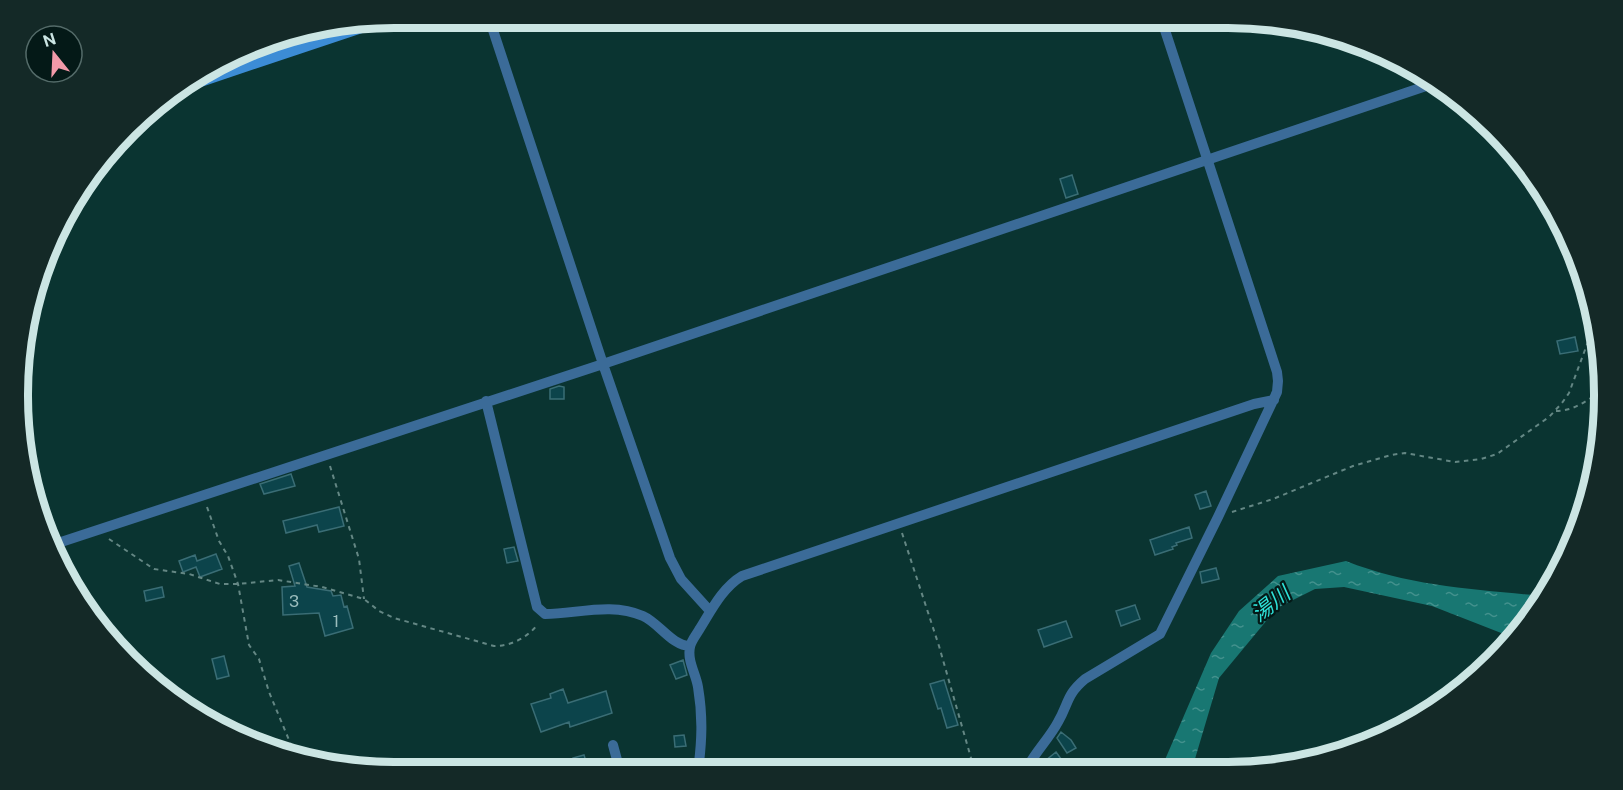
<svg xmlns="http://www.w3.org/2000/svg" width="1623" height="790" font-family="'Public Sans','Noto Sans JP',sans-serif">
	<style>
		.water { fill: url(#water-ripples) }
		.building { fill: #0c444b; stroke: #3a6d75; stroke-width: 1.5 }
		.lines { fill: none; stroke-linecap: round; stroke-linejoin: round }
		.path { stroke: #648784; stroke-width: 2; stroke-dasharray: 4.5 4.5; stroke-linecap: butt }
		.street { stroke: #3b6b98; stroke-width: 10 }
		.secondary { stroke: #3c8cd6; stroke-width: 14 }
		.labels { text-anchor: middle; stroke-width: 4.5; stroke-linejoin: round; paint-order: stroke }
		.number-label { font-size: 16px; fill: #9bbdbd }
		.water-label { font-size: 21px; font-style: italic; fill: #2ee1d8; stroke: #041917 }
		.rim { fill: none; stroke: #cbe5e3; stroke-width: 8 }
	</style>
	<defs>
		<pattern id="water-ripples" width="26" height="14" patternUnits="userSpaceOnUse" patternTransform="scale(1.5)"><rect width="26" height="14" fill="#187772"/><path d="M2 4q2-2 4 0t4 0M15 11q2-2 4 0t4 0" fill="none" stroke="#43918d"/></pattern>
	</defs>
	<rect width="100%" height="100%" fill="#0a3431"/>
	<path class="water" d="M1346 561C1406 585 1469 589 1532 595L1541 600 1527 625 1514 638 1432 606 1344 587 1315 589 1277 608 1219 678 1192 769H1161L1211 653 1239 611 1278 576Z"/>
	<path class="building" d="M1072 175 1078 194 1066 198 1060 179Z
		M1575 337 1578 351 1560 354 1557 341Z
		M559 386 564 387V399H550V389Z
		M291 474 295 486 264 494 260 484Z
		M1206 491 1211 506 1200 509 1195 495Z
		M339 507 344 526 319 532 317 525 286 533 283 521Z
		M1189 527 1192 538 1176 543 1177 545 1172 547 1173 549 1155 555 1150 540Z
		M514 547 518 561 507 563 504 549Z
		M216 554 222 569 200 577 196 567 183 572 179 561 195 555 197 561Z
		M299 563 307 587 331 591 333 596 341 595 344 607 347 606 353 628 325 636 319 613 283 615 282 587 295 586 289 566Z
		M1216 568 1219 579 1202 583 1200 572Z
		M162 587 164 597 146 601 144 591Z
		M1135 605 1140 619 1121 626 1116 611Z
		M1066 621 1072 637 1044 647 1038 630Z
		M224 656 229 676 217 679 212 659Z
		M683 660 687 675 676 679 670 665Z
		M944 680 958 725 947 728 941 708 938 709 930 684Z
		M563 689 568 703 606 691 612 713 570 727 569 722 541 732 531 704 551 698 550 694Z
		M1061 732 1071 740 1076 748 1067 753 1057 738Z
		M684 735 686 746 675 747 674 736Z
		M1056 752 1069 770H1035V769Z
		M584 755 589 771H552L574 762 573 758Z
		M541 760 545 771H533L530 763Z"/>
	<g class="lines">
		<path class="path" d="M1556 411C1575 411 1589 399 1604 389
			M330 466 359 559 364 599
			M207 507 219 541 228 556 238 584 249 645 259 659 269 692 294 752
			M1232 512 1273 499 1353 466 1391 455 1405 453 1455 462 1481 459 1497 454 1549 417 1562 403 1569 393 1592 331
			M902 533 939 646 973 765 1018 762
			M109 539 154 569 189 574 220 584H238L278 580 322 587 364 599 379 611 394 618 494 646C512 646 528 637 538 624"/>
		<path class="street" d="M489 18 603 364 670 558 681 579 710 611
			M486 401 537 607 545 614C577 614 611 602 643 616 659 623 672 646 690 646
			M52 545 603 364 1429 85
			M613 745 620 771
			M1026 770C1034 753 1049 739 1058 722 1069 703 1066 695 1085 679L1160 634 1218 517 1277 392 1278 381 1277 372 1161 18
			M621 771 642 764 652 771
			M698 771C702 741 703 717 698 687 696 674 687 661 690 647 691 641 696 635 699 630 711 611 722 588 742 576L1254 404 1274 400"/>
		<path class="secondary" d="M188 84 376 21"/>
	</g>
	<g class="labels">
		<g class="number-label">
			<text x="294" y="607">3</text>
			<text x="336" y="627">1</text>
		</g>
		<g class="water-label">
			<text transform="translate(1271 604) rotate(-38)" y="7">湯川</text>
		</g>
	</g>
	<path d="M0 0H1623V790H0ZM394 28H1228A366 366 0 0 1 1594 394V396A366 366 0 0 1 1228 762H394A366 366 0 0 1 28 396V394A366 366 0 0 1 394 28Z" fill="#142927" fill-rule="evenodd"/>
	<path class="rim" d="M394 28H1228A366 366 0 0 1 1594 394V396A366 366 0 0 1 1228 762H394A366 366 0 0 1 28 396V394A366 366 0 0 1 394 28Z"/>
	<g transform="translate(54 54) rotate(342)"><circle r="28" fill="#041917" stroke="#546b69" stroke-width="1.5"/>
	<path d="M0-4.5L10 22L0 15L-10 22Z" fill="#f39aa9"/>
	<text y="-9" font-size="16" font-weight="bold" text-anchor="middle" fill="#cbe5e3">N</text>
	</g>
</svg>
